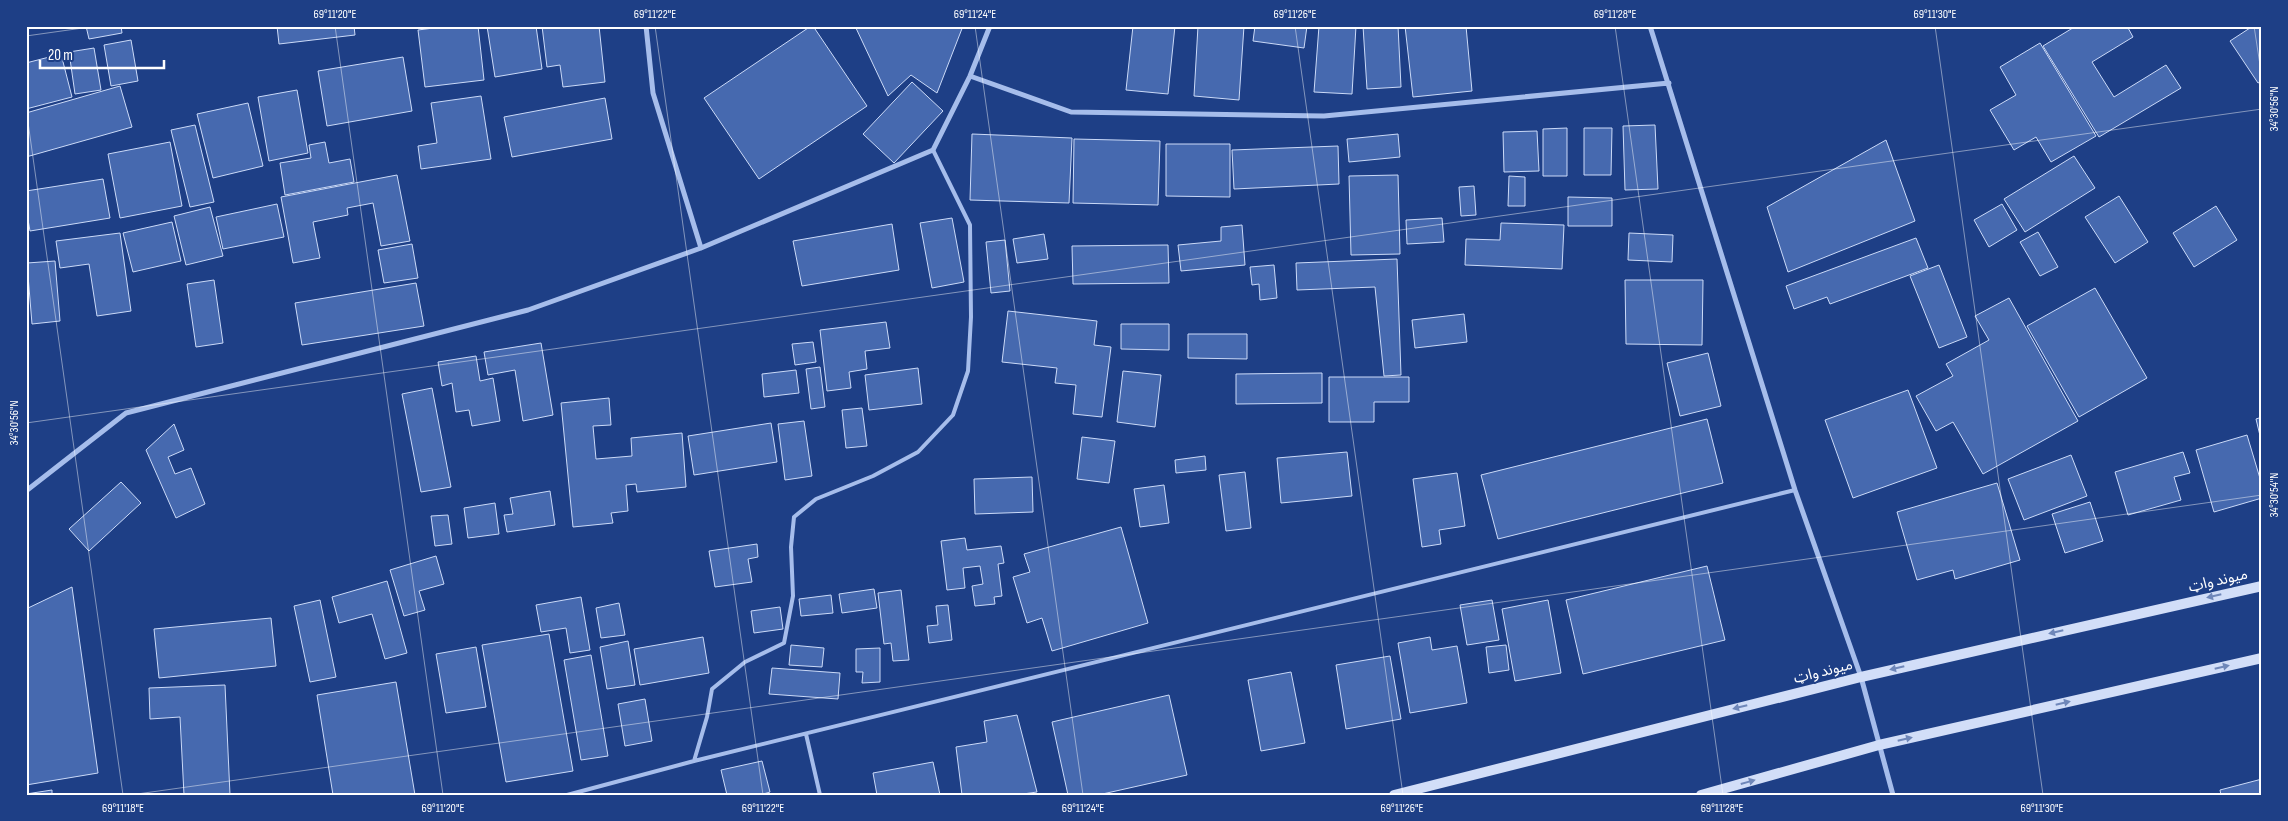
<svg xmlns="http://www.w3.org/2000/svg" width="2288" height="821" font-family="'Sofia Sans Condensed','Noto Sans Arabic',sans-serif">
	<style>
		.building { fill: #4669af; stroke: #cbdaf8 }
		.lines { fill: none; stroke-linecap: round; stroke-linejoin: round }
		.service { stroke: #a6bdeb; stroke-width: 4 }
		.minor { stroke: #a6bdeb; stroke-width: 5 }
		.secondary { stroke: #d2def8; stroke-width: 10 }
		.oneway { fill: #6f87b9 }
		.ticks { fill: none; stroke: #fff; stroke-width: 1; stroke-opacity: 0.45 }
		.labels { text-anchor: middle; stroke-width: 4; stroke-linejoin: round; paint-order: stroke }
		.street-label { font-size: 15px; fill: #fff; stroke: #1e3f86 }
		.neatline { fill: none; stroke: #fff; stroke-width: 2 }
		.ticks-label { font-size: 12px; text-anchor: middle; fill: #fff }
	</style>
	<rect width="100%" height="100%" fill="#1e3f86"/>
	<path class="building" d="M86 26H121L122 33 89 39Z
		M277 26H354L355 35 279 44Z
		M449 26H478L484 80 425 87 418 30Z
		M487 26H536L542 69 495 77Z
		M542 26H599L605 82 563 87 560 65 547 67Z
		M811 26H813L867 106 759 179 704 98Z
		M855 26H963L937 93 911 75 888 96Z
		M1133 26H1175L1168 94 1126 90Z
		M1198 26H1244L1239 100 1194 96Z
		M1255 26H1307L1304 48 1253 41Z
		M1319 26H1356L1352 94 1314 92Z
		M1363 26H1398L1401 87 1367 89Z
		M1405 26H1466L1472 91 1413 97Z
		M2076 26H2127L2133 37 2092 62 2114 97 2166 65 2181 88 2099 137 2043 46Z
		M2253 26H2262V81L2258 83 2230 41Z
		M131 40 138 81 111 86 104 45Z
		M2040 43 2096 136 2051 162 2036 137 2014 150 1990 110 2016 95 2000 67Z
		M94 48 101 90 75 94 69 52Z
		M61 54 72 97 26 109V63Z
		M403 57 412 111 327 126 318 71Z
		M912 82 943 111 894 163 863 134Z
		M120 86 132 127 26 157V113Z
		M297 90 308 153 269 161 258 97Z
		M481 96 491 159 421 169 418 146 437 143 431 103Z
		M605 98 612 139 512 157 504 117Z
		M248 103 263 166 213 178 197 114Z
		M195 125 214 202 190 207 171 130Z
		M1655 125 1658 189 1625 190 1623 126Z
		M1567 128V176H1543V129Z
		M1584 128H1612L1611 175H1584Z
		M1537 131 1539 171 1504 172 1503 132Z
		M972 134 1072 138 1069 203 970 200Z
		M1398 134 1400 157 1349 162 1347 139Z
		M1074 139 1160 141 1158 205 1073 203Z
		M1886 140 1915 221 1788 272 1767 207Z
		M170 142 182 206 120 218 108 154Z
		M325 142 329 163 350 159 354 182 285 195 280 163 311 158 309 145Z
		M1166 144H1230V197L1166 196Z
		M1338 146 1339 184 1234 189 1232 150Z
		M2074 156 2095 188 2025 232 2004 199Z
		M397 175 410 241 381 246 373 203 347 208 348 215 313 222 320 258 293 263 281 197Z
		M1398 175 1400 254 1351 255 1349 176Z
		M1509 176 1525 177V206H1508Z
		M103 179 110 218 30 231 26 208V191Z
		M1474 186 1476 215 1461 216 1459 187Z
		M2119 196 2148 242 2115 263 2085 217Z
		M1568 197 1612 198V226H1568Z
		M277 204 284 237 223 249 216 217Z
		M2002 204 2017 230 1989 247 1974 220Z
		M2216 206 2237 240 2194 267 2173 233Z
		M210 207 223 256 186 265 174 216Z
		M952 218 964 282 932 288 920 223Z
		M1442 218 1444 242 1407 244 1406 220Z
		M172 222 181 261 133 272 123 233Z
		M1501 223 1564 225 1562 269 1465 265 1466 239 1500 240Z
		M892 224 899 270 802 286 793 241Z
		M1242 225 1245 265 1181 271 1178 245 1221 241V227Z
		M2038 232 2058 267 2040 276 2020 242Z
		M120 233 131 311 97 316 89 264 60 268 56 241Z
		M1629 233 1673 235 1672 262 1628 260Z
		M1044 234 1048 259 1017 263 1013 239Z
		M1916 238 1928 268 1830 304 1827 297 1794 309 1786 286Z
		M1005 240 1010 291 991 293 986 242Z
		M412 244 418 278 384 283 378 250Z
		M1168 245 1169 283 1073 284 1072 246Z
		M1397 259 1401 375 1384 376 1375 287 1297 290 1296 263Z
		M55 261 60 321 32 324 27 263Z
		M1274 265 1277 298 1260 300 1259 284 1252 285 1250 267Z
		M1939 265 1967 337 1939 348 1910 276Z
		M214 280 223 343 196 347 187 284Z
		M1625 280H1703L1702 345 1626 344Z
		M416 283 424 326 302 345 295 303Z
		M2095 288 2147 378 2079 417 2027 326Z
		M2009 298 2078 421 1983 474 1953 422 1936 431 1916 396 1953 376 1946 364 1989 340 1975 316Z
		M1008 311 1097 321 1094 345 1111 347 1102 417 1073 414 1076 385 1055 383 1057 368 1002 362Z
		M1464 314 1467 342 1415 348 1412 320Z
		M886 322 890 348 865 351 867 369 849 372 851 388 827 391 820 330Z
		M1121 324H1169V350L1121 349Z
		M1188 334H1247V359L1188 358Z
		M813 342 816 362 795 365 792 344Z
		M541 343 553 415 523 421 515 370 488 375 484 352Z
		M1708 353 1721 406 1680 416 1667 363Z
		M476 356 480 381 493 378 500 421 472 426 469 410 456 412 452 383 442 386 438 362Z
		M820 367 825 407 811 409 806 369Z
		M918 368 922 404 869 410 865 375Z
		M796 370 799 393 764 397 762 374Z
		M1123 371 1161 375 1155 427 1117 422Z
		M1322 373V403L1236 404V374Z
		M1329 377H1409V402H1374V422H1329Z
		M432 388 451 487 421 492 402 394Z
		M1908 390 1937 468 1853 498 1825 420Z
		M609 398 611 425 593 426 596 459 632 456 631 438 682 433 686 487 637 492 636 484 626 485 628 511 611 513 613 523 573 527 561 403Z
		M862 408 867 446 846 448 842 410Z
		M2262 417V444L2256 419Z
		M1707 419 1723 483 1498 539 1481 475Z
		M804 421 812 476 785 480 778 424Z
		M771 423 777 462 694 475 688 436Z
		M174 424 184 450 168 457 175 474 191 468 205 504 176 518 146 450Z
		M2247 435 2262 485V498L2214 512 2196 450Z
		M1082 437 1115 441 1109 483 1077 479Z
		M1347 452 1352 496 1281 503 1277 458Z
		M2183 452 2190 473 2174 477 2181 500 2128 515 2115 472Z
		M2071 455 2087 496 2024 520 2008 479Z
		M1205 456 1206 470 1176 473 1175 460Z
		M1245 472 1251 528 1226 531 1219 475Z
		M1457 473 1465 526 1439 530 1441 544 1422 547 1413 479Z
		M1032 477 1033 512 975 514 974 479Z
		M121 482 141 503 89 551 69 529Z
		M1997 483 2020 560 1955 579 1953 570 1917 580 1897 512Z
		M1164 485 1169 523 1140 527 1134 489Z
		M550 491 555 525 507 532 504 515 513 514 510 498Z
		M2090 502 2103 541 2065 553 2052 514Z
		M495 503 499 534 468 538 464 508Z
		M448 515 452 544 435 546 431 516Z
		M1121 527 1148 623 1052 651 1042 618 1027 623 1013 577 1030 572 1024 554Z
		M965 538 967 550 1001 546 1004 563 998 564 1002 596 994 597 995 604 975 606 972 586 983 584 980 566 963 568 965 588 947 590 941 541Z
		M757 544 758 557 748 559 752 582 715 587 709 551Z
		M436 556 444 584 419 591 425 610 404 616 390 570Z
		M1707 566 1725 640 1583 674 1566 600Z
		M387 581 407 653 385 659 372 614 339 623 332 597Z
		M72 587 98 773 26 785V609Z
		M874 589 877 608 842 613 839 594Z
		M901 590 909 660 893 661 891 643 884 644 878 593Z
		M831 595 833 613 801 616 799 599Z
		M581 597 590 650 570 653 566 628 541 632 536 605Z
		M320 600 336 677 310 682 294 606Z
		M1492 600 1499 640 1467 645 1460 605Z
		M1548 600 1561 673 1515 681 1502 609Z
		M619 603 625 635 601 638 596 608Z
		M948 605 952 640 929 643 927 626 938 625 936 606Z
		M780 607 783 629 754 633 751 611Z
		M271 618 276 666 159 678 154 629Z
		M549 634 573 771 506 782 482 645Z
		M703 637 709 673 640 685 634 649Z
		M1430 637 1432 650 1457 646 1467 703 1410 713 1398 643Z
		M628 641 635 685 607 689 600 647Z
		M791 645 824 648 822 667 789 665Z
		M1506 645 1509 670 1489 673 1486 647Z
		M476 647 486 707 446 713 436 654Z
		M880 648V682L862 683 863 672H856V649Z
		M591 655 608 756 581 760 564 660Z
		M1390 656 1401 719 1346 729 1336 665Z
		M772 668 840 673 838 699 769 694Z
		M1291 672 1305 743 1261 751 1248 680Z
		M396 682 415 795H333L317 695Z
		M225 685 230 795H184L180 717 150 719 149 688Z
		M1169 695 1187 775 1098 795H1068L1052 722Z
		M645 699 652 741 625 746 618 704Z
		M1017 715 1037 792 1016 795H962L956 747 987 742 984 721Z
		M762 761 770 792 760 795H727L721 770Z
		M933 762 940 795H877L873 773Z
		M2262 779V795H2221L2220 790Z
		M52 790V795H26V794Z"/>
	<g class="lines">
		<path class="service" d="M806 734 820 795
			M694 761 1795 490
			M567 795 694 761 707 717 712 689 745 662 784 643 793 596 791 547 794 517 816 499 873 476 918 452 953 415 968 371 971 317 970 225 933 150"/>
		<path class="minor" d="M646 26 653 93 701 248
			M1650 26 1795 490 1861 677 1893 795
			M970 76 1071 112 1324 116 1669 83
			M26 491 126 413 528 310 701 248 933 150 970 76 990 26"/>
		<path class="secondary" d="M1394 795 1861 677 2262 586
			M1701 795 1879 745 2262 658"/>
	</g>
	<defs><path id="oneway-solid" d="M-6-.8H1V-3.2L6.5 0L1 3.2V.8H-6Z" transform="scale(1.25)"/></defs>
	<g class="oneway">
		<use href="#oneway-solid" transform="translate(2214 596) rotate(167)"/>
		<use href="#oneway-solid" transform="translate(2056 632) rotate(167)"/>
		<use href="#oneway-solid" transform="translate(2222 667) rotate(-13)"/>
		<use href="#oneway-solid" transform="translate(1897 668) rotate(167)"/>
		<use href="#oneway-solid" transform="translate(2063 703) rotate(-13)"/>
		<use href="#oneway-solid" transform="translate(1740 707) rotate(166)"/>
		<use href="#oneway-solid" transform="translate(1905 739) rotate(-13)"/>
		<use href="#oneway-solid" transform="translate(1748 782) rotate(-16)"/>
	</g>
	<path class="ticks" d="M335 26 443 795M655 26 763 795M975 26 1083 795M1295 26 1403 795M1615 26 1723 795M1935 26 2043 795M2254 26 2262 78M26 36 97 26M26 108 123 795M26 423 2262 109M130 795 2262 495"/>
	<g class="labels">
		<g class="street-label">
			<text transform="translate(2218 580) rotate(-13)" y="5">میوند واټ</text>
			<text transform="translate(1823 671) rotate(-14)" y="5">میوند واټ</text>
		</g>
	</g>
	<rect width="2288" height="821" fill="none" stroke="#1e3f86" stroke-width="55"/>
	<path d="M40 60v8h124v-8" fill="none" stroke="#ffffff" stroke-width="2.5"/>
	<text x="48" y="60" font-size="15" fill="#ffffff" stroke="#1e3f86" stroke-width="4" paint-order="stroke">20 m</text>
	<rect x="28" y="28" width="2232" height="766" class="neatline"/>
	<g class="ticks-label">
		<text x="335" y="18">69°11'20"E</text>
		<text x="655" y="18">69°11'22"E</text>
		<text x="975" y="18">69°11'24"E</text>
		<text x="1295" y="18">69°11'26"E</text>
		<text x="1615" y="18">69°11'28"E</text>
		<text x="1935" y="18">69°11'30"E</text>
		<text transform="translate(2274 109) rotate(-90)" y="4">34°30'56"N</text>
		<text transform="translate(14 423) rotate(-90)" y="4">34°30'56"N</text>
		<text transform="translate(2274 495) rotate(-90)" y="4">34°30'54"N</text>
		<text x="123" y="812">69°11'18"E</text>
		<text x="443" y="812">69°11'20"E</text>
		<text x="763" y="812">69°11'22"E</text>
		<text x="1083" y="812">69°11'24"E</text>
		<text x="1402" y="812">69°11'26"E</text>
		<text x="1722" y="812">69°11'28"E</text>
		<text x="2042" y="812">69°11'30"E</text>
	</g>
</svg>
